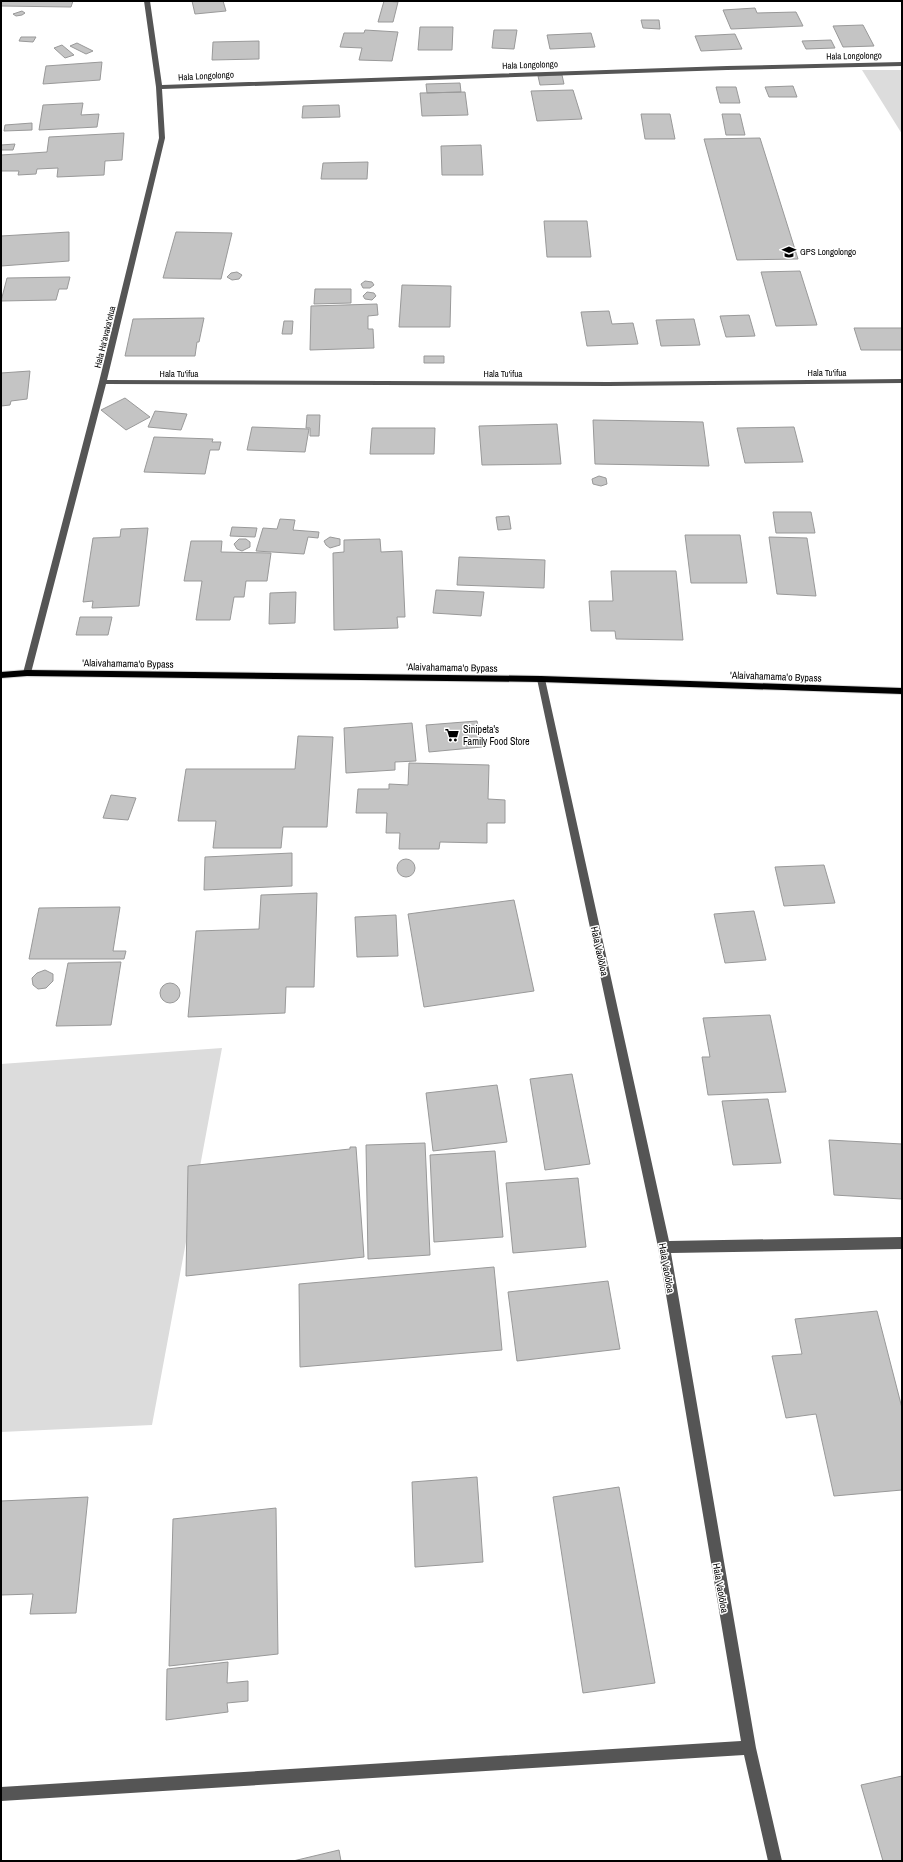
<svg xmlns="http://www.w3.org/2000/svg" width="903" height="1862" font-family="'Archivo Narrow',sans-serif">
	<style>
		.green { fill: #dcdcdc }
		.building { fill: #c4c4c4; stroke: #999 }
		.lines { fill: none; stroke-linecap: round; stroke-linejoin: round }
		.major-casing { stroke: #dbdbdb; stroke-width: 2 }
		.minor { fill: #555; fill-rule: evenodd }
		.major { fill: #000; fill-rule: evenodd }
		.labels { text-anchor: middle; stroke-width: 3; stroke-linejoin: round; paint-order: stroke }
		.far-street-label { font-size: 9px; fill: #000; stroke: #fff }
		.far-poi-label { font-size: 9px; fill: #000; stroke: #fff; text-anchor: start }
		.street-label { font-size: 10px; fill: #000; stroke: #fff }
		.poi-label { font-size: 10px; fill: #000; stroke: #fff; text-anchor: start }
	</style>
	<rect width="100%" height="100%" fill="#fff"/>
	<path class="green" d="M862 70H902V134Z
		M222 1048 152 1425 1 1432V1064Z"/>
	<path class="building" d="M1 1H73L71 7 1 6Z
		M192 1H223L226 11 195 14Z
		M384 1 398 2 393 22H378Z
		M755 8 757 13 796 12 803 26 731 29 723 10Z
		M22 11 25 13 22 15 16 16 13 14Z
		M641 20H659L660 29 643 28Z
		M863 25 874 46 843 47 833 26Z
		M420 27H453L452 50H418Z
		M365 30 398 32 392 61 359 60 362 48 340 47 344 33H364Z
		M494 30H517L514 49 492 48Z
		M591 33 595 47 550 49 547 35Z
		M735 34 742 49 701 51 695 36Z
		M21 37H36L33 42 19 41Z
		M831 40 835 48 806 49 802 41Z
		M259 41V59L212 60 213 42Z
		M77 43 93 51 86 54 70 46Z
		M62 45 74 55 65 58 54 48Z
		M102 62 100 80 43 84 46 66Z
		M562 75 564 84 540 85 538 76Z
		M460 83 461 92 427 93 426 84Z
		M793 86 797 97H769L765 87Z
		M716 87H736L740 103H720Z
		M573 90 582 119 537 121 531 91Z
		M465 92 468 115 422 116 420 93Z
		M83 103 81 115 99 114 97 127 39 130 43 105Z
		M339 105 340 117 302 118 303 106Z
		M641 114H670L675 139H645Z
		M722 114H740L745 135H726Z
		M32 123V130L4 131 5 125Z
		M124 133 122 160 105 161 104 175 57 177 58 168 37 169 36 174 18 175 19 171H1V155L47 152 49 137Z
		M760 138 798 259 737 260 704 139Z
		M15 144 13 150H1V145Z
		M481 145 483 175H442L441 146Z
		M368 162 367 179H321L323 163Z
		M544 221H587L591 257H547Z
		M69 232V261L1 266V236Z
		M176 232 232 233 221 279 163 278Z
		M800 271 817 325 776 326 761 272Z
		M237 272 242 275 239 279 232 280 227 277 231 273Z
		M70 277 67 289H59L56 300 1 301 7 278Z
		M365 281 372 282 374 285 370 288H363L361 284Z
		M402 285 451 286 450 327H399Z
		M315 289H351V303L314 304Z
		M367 292 374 293 376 296 372 300 365 299 363 296Z
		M377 304 378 315 368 316V329H373L374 348 310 350 311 306Z
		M609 311 612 324 633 323 638 344 587 346 581 312Z
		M749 315 755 336 726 337 720 316Z
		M204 318 199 342H197L195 356H125L133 319Z
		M694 319 700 345 661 346 656 320Z
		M284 321H293L292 334H282Z
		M854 328H902V350H861Z
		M424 356H444V363H424Z
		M30 371 27 399 11 401 10 405 1 406V373Z
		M125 398 150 417 126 430 101 410Z
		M155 411 187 414 181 430 148 427Z
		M307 415H320L319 436H310V428H306Z
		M593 420 703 422 709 466 595 464Z
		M557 424 561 464 482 465 479 426Z
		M252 427 309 429 305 452 247 450Z
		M794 427 803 462 745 463 737 428Z
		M372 428H435L434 454H370Z
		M154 437 213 439 212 442H221L219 450H210L205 474 144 472Z
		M599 476 606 478 607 484 601 486 593 484 592 479Z
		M773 512H811L815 533H776Z
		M509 516 511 529 498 530 496 517Z
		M280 519 295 520 293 530 319 532 318 538 308 537 304 554 256 551 263 528 277 529Z
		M232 527 257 528 255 537 230 536Z
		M148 528 139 606 92 608 93 601 83 602 93 538 120 537 121 529Z
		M685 535H740L747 583H691Z
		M330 537 340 539V545L330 548 326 545 324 541Z
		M769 537 807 538 816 596 777 594Z
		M239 539H246L250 542V547L242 551 237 549 234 544Z
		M380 539 381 552 402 551 405 617H397L398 628 334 630 333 553 344 552V540Z
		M191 541H222L221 552 271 553 267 581H246L244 597H234L230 620H196L202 581H184Z
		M459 557 545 560 544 588 457 585Z
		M611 571H676L683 640 616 639 615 631H591L589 601H613Z
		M436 590 484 592 481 616 433 613Z
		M296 592 295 623 269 624 270 593Z
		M80 617H112L108 635H76Z
		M477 721 482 747 429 752 426 725Z
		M412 723 416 761 395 762V770L346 773 344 728Z
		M298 736 333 737 327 827H283L281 848H213L216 821H178L186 769H295Z
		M409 763 489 765 488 799 505 800V823H487V843L440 842 439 849H399L400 833H386L387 813H356L358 789H389V784L408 785Z
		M111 795 136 798 128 820 103 818Z
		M292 853V886L204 890 205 857Z
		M397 868a9 9 0 1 1 18 0a9 9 0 1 1-18 0Z
		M824 865 835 903 784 906 775 867Z
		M317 893 314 987H286L285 1013 188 1017 196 931 259 929 261 895Z
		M514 900 534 991 424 1007 408 914Z
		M120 907 113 951H126L124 959H29L39 908Z
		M754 911 766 960 725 963 714 914Z
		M396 915 398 956 357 957 355 917Z
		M121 962 111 1025 56 1026 68 963Z
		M45 970 53 974V981L46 988 38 989 33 985 32 978 37 973Z
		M160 993a10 10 0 1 1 20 0a10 10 0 1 1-20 0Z
		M770 1015 786 1092 708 1095 702 1057H710L703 1018Z
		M572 1074 590 1164 545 1170 530 1079Z
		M497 1085 507 1142 433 1151 426 1093Z
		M768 1099 781 1163 733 1165 722 1101Z
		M829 1140 902 1144V1199L834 1195Z
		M425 1143 430 1255 368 1259 366 1145Z
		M350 1147H356L364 1257 186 1276 188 1166 350 1149Z
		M495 1151 503 1237 434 1242 430 1155Z
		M578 1178 586 1247 513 1253 506 1183Z
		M494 1267 502 1350 300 1367 299 1284Z
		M608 1281 620 1349 517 1361 508 1292Z
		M877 1311 902 1408V1490L834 1496 816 1414 786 1418 772 1356 802 1354 795 1319Z
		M477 1477 483 1562 415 1567 412 1482Z
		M619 1487 655 1683 583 1693 553 1497Z
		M88 1497 76 1613 30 1614 33 1594 1 1595V1501Z
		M276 1508 278 1654 169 1666 173 1519Z
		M228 1662 227 1683 248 1681V1701L227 1703 228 1712 166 1720 167 1669Z
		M902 1776V1861H883L861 1785Z
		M339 1850 341 1861H293Z"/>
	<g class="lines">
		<defs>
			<path id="major" d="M27 670 541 676 902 688V694L541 682 27 676 1 678V672Z"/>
		</defs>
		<use href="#major" class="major-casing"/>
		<path class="minor" d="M144 1H150L162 85 727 66 902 62V66L727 70 162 89 165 138 107 380 608 382 902 379V383L608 386 106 384 31 673 30 675H24L23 673 99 382 159 138 156 87Z
			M541 676 545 679 669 1241 902 1237V1249L671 1253 756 1748 782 1861H768L744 1755 1 1801V1787L741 1741 658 1247 537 679Z"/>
		<use href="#major" class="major"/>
	</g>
	<defs>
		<symbol id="school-bare" viewBox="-9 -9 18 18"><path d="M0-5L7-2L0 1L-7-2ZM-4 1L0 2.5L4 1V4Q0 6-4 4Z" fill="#000" stroke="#fff" stroke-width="2.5" paint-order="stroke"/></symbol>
		<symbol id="supermarket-bare" viewBox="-9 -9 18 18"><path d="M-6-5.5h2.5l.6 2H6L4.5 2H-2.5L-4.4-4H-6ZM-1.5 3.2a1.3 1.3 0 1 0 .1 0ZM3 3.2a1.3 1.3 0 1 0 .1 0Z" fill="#000" stroke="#fff" stroke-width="2.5" paint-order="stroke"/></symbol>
	</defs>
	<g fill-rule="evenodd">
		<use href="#school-bare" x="779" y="242" width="20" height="20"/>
		<use href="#supermarket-bare" x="442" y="725" width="20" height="20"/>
	</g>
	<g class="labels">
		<g class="far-street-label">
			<text transform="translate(854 56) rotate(-1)" y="3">Hala Longolongo</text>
			<text transform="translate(530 65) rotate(-2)" y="3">Hala Longolongo</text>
			<text transform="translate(206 76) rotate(-3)" y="3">Hala Longolongo</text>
			<text transform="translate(105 337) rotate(-76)" y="3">Hala Ha'avaka'otua</text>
			<text x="827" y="376">Hala Tu'ifua</text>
			<text x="179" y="377">Hala Tu'ifua</text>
			<text x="503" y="377">Hala Tu'ifua</text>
		</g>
		<g class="far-poi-label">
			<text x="800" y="255">GPS Longolongo</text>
		</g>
		<g class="street-label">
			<text transform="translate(128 663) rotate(1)" y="4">'Alaivahamama'o Bypass</text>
			<text transform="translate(452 667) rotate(1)" y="4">'Alaivahamama'o Bypass</text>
			<text transform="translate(776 676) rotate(2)" y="4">'Alaivahamama'o Bypass</text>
			<text transform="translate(600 951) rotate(78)" y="4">Hala Vaolōloa</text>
			<text transform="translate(667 1268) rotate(80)" y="4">Hala Vaolōloa</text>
			<text transform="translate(721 1588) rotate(80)" y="4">Hala Vaolōloa</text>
		</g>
		<g class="poi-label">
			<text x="463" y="733">Sinipeta's<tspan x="463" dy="12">Family Food Store</tspan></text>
		</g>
	</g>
	<rect width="903" height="1862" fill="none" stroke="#000000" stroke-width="4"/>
</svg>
